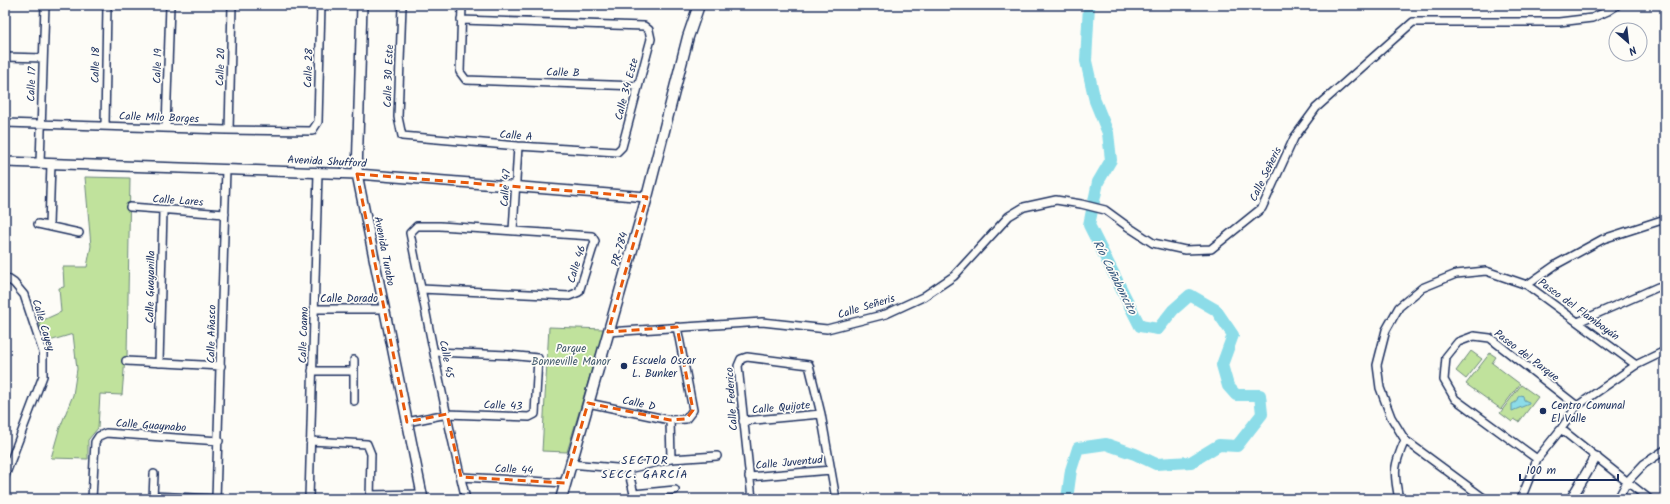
<svg xmlns="http://www.w3.org/2000/svg" width="1670" height="504" font-family="Kalam,sans-serif">
	<style>
		.green { fill: #c0e29c; stroke: #6e887d }
		.water { fill: #8cdce8; stroke: #5f97b1 }
		.lines { fill: none; stroke-linecap: round; stroke-linejoin: round }
		.river { stroke: #8cdce8; stroke-width: 12 }
		.street-casing { stroke: #1b2f5e; stroke-width: 10 }
		.secondary-casing { stroke: #1b2f5e; stroke-width: 12 }
		.primary-casing { stroke: #1b2f5e; stroke-width: 13 }
		.street { stroke: #fdfcf7; stroke-width: 7 }
		.secondary { stroke: #fdfcf7; stroke-width: 9 }
		.primary { stroke: #fdfcf7; stroke-width: 10 }
		.marked { fill: none; stroke: #e8590c; stroke-width: 3; stroke-dasharray: 8 5; stroke-linejoin: round }
		.poi-dot { fill: #1b2f5e; stroke: #fdfcf7; stroke-width: 1.5 }
		.labels { text-anchor: middle; stroke-width: 3.5; stroke-linejoin: round; paint-order: stroke }
		.street-label { font-size: 11px; fill: #1b2f5e; stroke: #fdfcf7 }
		.park-label { font-size: 11px; fill: #445c6e; stroke: #fdfcf7 }
		.poi-label { font-size: 11px; fill: #1b2f5e; stroke: #fdfcf7; text-anchor: start }
		.water-label { font-size: 12px; font-style: italic; fill: #375a80; stroke: #fdfcf7 }
		.neighbourhood-label { font-size: 12px; letter-spacing: 1px; fill: #1b2f5e; stroke: #fdfcf7 }
	</style>
	<rect width="100%" height="100%" fill="#fdfcf7"/>
	<filter id="ink" filterUnits="userSpaceOnUse"><feTurbulence type="fractalNoise" baseFrequency=".025" numOctaves="2"/><feDisplacementMap in="SourceGraphic" scale="8" xChannelSelector="R" yChannelSelector="G"/><feConvolveMatrix kernelMatrix="1 2 1 2 8 2 1 2 1" color-interpolation-filters="sRGB"/></filter>
	<g filter="url(#ink)">
		<path class="green" d="M85 177 130 178 127 357 125 358 122 395 100 394 98 428 88 440V459L51 458 59 430 73 395 77 369 73 334 46 342 39 322 61 312 59 288 64 287 63 267H87L91 246Z
			M549 327 604 329 567 452 542 451Z
			M1471 351 1482 359 1466 379 1456 371Z
			M1490 353 1496 357 1492 363 1520 384 1501 409 1466 384Z
			M1521 385 1538 397 1519 422 1514 419 1512 422 1500 413Z"/>
		<path class="water" d="M1522 395 1523 396 1524 400 1529 402V404L1512 411V404L1516 402 1518 397Z"/>
		<g class="lines">
			<path class="river" d="M1067 499 1071 470 1078 448 1106 444 1135 454 1156 464 1191 462 1219 445 1237 446 1262 414 1260 395H1236L1228 386 1222 365 1233 335 1216 310 1190 295 1173 310 1158 329 1140 326 1089 225 1098 182 1111 160 1108 133 1095 101 1086 61 1089 5"/>
			<defs>
				<path id="street" d="M402 5 398 117 402 136 518 146 617 152 622 147 651 39 649 30 644 26 461 20
					M462 5 460 72 466 80 638 86
					M5 57 43 58
					M5 123 226 130 312 131 318 122 321 5
					M105 126 107 5
					M166 128 170 5
					M229 130 232 5
					M40 163 45 5
					M130 207 225 214
					M38 224 79 233
					M49 226 51 163
					M513 231 518 146
					M5 277 14 283 24 295 43 352V376L5 476
					M1527 285 1557 264 1603 239 1665 219
					M421 289 569 296 579 292 595 241 592 236 440 226H417L410 233C428 322 444 411 466 499
					M314 309H384
					M1578 322 1658 287 1665 286
					M608 332 762 322 827 329 886 314 923 297 954 276 1009 216 1024 207 1056 200 1081 204 1105 210 1127 226 1153 243 1185 250 1211 249 1262 208 1294 138 1316 108 1413 22H1559L1592 18 1608 11 1617 5
					M126 361 221 366
					M159 363 163 211
					M312 371H354
					M354 401V360
					M588 403 670 420 686 419 693 410 677 327
					M670 420 671 459
					M743 421 821 414
					M407 422 447 414 529 417 535 414 538 358 508 355 435 352
					M1561 429 1649 499
					M310 441 367 444 371 454 370 499
					M1537 459 1455 399 1444 380 1446 357 1458 342 1474 336 1490 338 1577 406
					M570 464 628 469 671 459 717 456
					M628 469 634 494 675 490
					M461 477 565 483
					M749 477 831 470
					M370 495 422 494
					M153 496 216 499
					M92 499 95 442 99 436 106 433 219 441
					M153 499 154 474
					M216 499 226 169
					M309 499 318 172
					M752 499 738 366 741 359 747 357 809 365 821 414 836 499
					M1399 499C1393 471 1394 465 1405 440
					M1485 499 1405 440 1391 417 1380 388 1377 365 1386 330 1399 307 1422 288 1456 274 1486 271 1527 285 1636 365
					M1521 499 1537 459 1561 429 1577 406 1636 365 1665 351
					M1618 499 1627 482 1644 464 1665 450"/>
				<path id="secondary" d="M362 5 357 174 423 499
					M5 162 357 174 647 197
					M1571 499 1596 457"/>
				<path id="primary" d="M561 499 647 197 688 37 699 5"/>
			</defs>
			<use href="#street" class="street-casing"/>
			<use href="#secondary" class="secondary-casing"/>
			<use href="#primary" class="primary-casing"/>
			<use href="#street" class="street"/>
			<use href="#secondary" class="secondary"/>
			<use href="#primary" class="primary"/>
		</g>
	</g>
	<path class="marked" d="M357 174 647 197 608 332 677 327 693 410 686 419 670 420 588 403 565 483 461 477 447 414 407 422Z"/>
	<g class="poi-dot">
		<circle cx="624" cy="366" r="4"/>
		<circle cx="1543" cy="411" r="4"/>
	</g>
	<g class="labels">
		<g class="street-label">
			<text transform="translate(95 65) rotate(-89)" y="4">Calle 18</text>
			<text transform="translate(157 66) rotate(-88)" y="4">Calle 19</text>
			<text transform="translate(220 67) rotate(-88)" y="4">Calle 20</text>
			<text transform="translate(308 68) rotate(-88)" y="4">Calle 28</text>
			<text transform="translate(563 72) rotate(2)" y="4">Calle B</text>
			<text transform="translate(388 76) rotate(-88)" y="4">Calle 30 Este</text>
			<text transform="translate(31 84) rotate(-88)" y="4">Calle 17</text>
			<text transform="translate(626 89) rotate(-75)" y="4">Calle 34 Este</text>
			<text transform="translate(159 117) rotate(2)" y="4">Calle Milo Borges</text>
			<text transform="translate(516 135) rotate(4)" y="4">Calle A</text>
			<text transform="translate(327 161) rotate(3)" y="4">Avenida Shufford</text>
			<text transform="translate(1265 174) rotate(-64)" y="4">Calle Señeris</text>
			<text transform="translate(505 188) rotate(-86)" y="4">Calle 47</text>
			<text transform="translate(178 200) rotate(4)" y="4">Calle Lares</text>
			<text transform="translate(619 249) rotate(-74)" y="4">PR-784</text>
			<text transform="translate(385 251) rotate(79)" y="4">Avenida Turabo</text>
			<text transform="translate(576 264) rotate(-73)" y="4">Calle 46</text>
			<text transform="translate(150 287) rotate(-89)" y="4">Calle Guayanilla</text>
			<text x="349" y="302">Calle Dorado</text>
			<text transform="translate(866 306) rotate(-17)" y="4">Calle Señeris</text>
			<text transform="translate(1579 309) rotate(36)" y="4">Paseo del Flamboyán</text>
			<text transform="translate(44 325) rotate(73)" y="4">Calle Cayey</text>
			<text transform="translate(211 334) rotate(-89)" y="4">Calle Añasco</text>
			<text transform="translate(303 335) rotate(-88)" y="4">Calle Coamo</text>
			<text transform="translate(1527 355) rotate(37)" y="4">Paseo del Parque</text>
			<text transform="translate(447 359) rotate(79)" y="4">Calle 45</text>
			<text transform="translate(731 399) rotate(-94)" y="4">Calle Federico</text>
			<text transform="translate(639 403) rotate(12)" y="4">Calle D</text>
			<text transform="translate(503 405) rotate(2)" y="4">Calle 43</text>
			<text transform="translate(781 407) rotate(-5)" y="4">Calle Quijote</text>
			<text transform="translate(151 425) rotate(4)" y="4">Calle Guaynabo</text>
			<text transform="translate(789 462) rotate(-5)" y="4">Calle Juventud</text>
			<text transform="translate(514 469) rotate(3)" y="4">Calle 44</text>
		</g>
		<g class="park-label">
			<text x="571" y="352">Parque<tspan x="571" dy="13">Bonneville Manor</tspan></text>
		</g>
		<g class="poi-label">
			<text x="632" y="364">Escuela Oscar<tspan x="632" dy="13">L. Bunker</tspan></text>
			<text x="1551" y="409">Centro Comunal<tspan x="1551" dy="13">El Valle</tspan></text>
		</g>
		<g class="water-label">
			<text transform="translate(1115 277) rotate(63)" y="4">Río Cañaboncito</text>
		</g>
		<g class="neighbourhood-label">
			<text x="645" y="464">SECTOR<tspan x="645" dy="14">SECC. GARCÍA</tspan></text>
		</g>
	</g>
	<rect width="1670" height="504" fill="none" stroke="#fdfcf7" stroke-width="20"/>
	<rect x="10" y="10" width="1650" height="484" fill="none" stroke="#1b2f5e" stroke-width="1.5" filter="url(#ink)"/>
	<g transform="translate(1628 42) rotate(152)"><circle r="19" fill="#fdfcf7" stroke="#a3aaba"/>
	<path d="M0-3L7 15L0 10L-7 15Z" fill="#1b2f5e"/>
	<text y="-6" font-size="11" font-weight="bold" text-anchor="middle" fill="#1b2f5e">N</text>
	</g>
	<path d="M1520 474v6h98v-6" fill="none" stroke="#1b2f5e" stroke-width="2"/>
	<text x="1526" y="474" font-size="12" fill="#1b2f5e" stroke="#fdfcf7" stroke-width="3" paint-order="stroke">100 m</text>
</svg>
